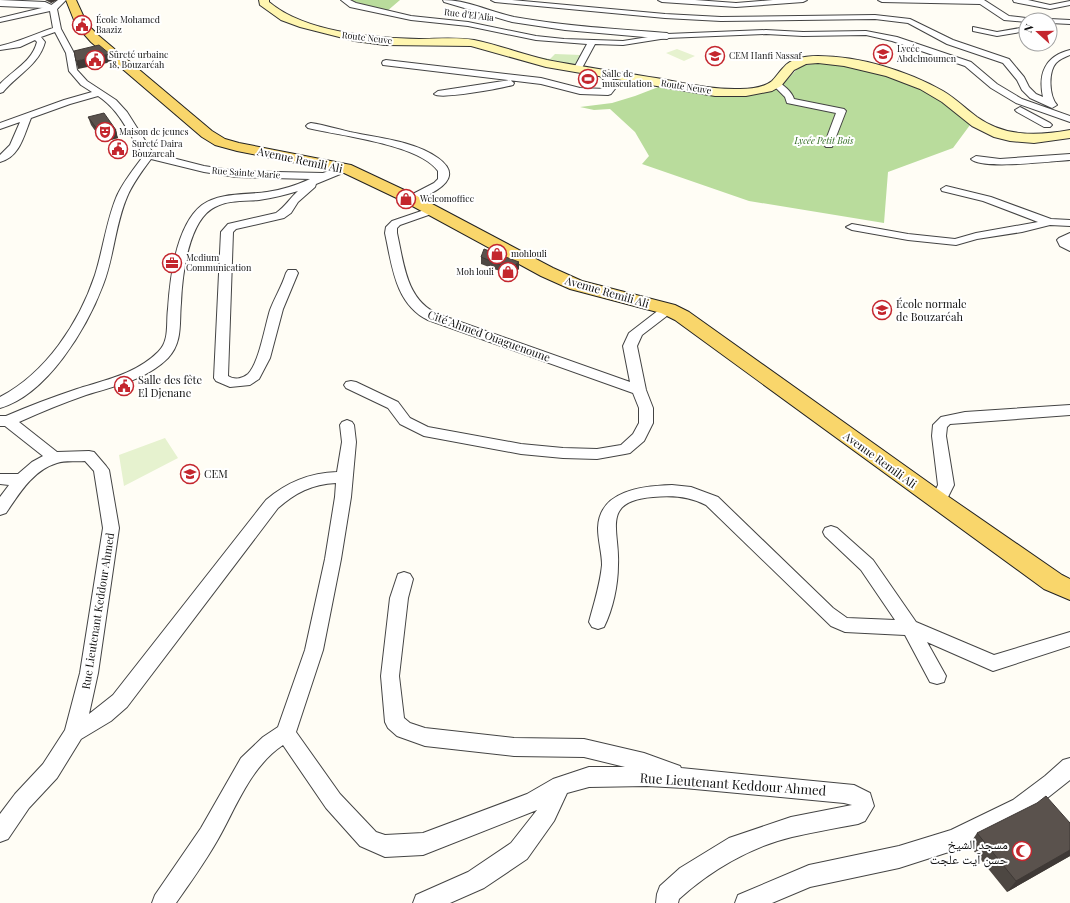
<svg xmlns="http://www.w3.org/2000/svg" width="1070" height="903" font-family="'Playfair Display','Noto Naskh Arabic',serif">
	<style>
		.green { fill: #d5ebbd }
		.forest { fill: #b9dc9c }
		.pitch { fill: #e6f2cf }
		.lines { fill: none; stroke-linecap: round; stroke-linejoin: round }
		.minor-casing { stroke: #444; stroke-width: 2 }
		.tertiary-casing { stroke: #444; stroke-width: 2 }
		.secondary-casing { stroke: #333; stroke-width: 2 }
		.primary-casing { stroke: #222; stroke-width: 2 }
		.minor { fill: #fff; fill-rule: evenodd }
		.tertiary { fill: #fff; fill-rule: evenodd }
		.secondary { fill: #fff6b0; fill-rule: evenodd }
		.primary { fill: #f9d66b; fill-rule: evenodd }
		.wall { fill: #4d4742 }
		.shaded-wall { fill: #3f3936 }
		.building { fill: #5a524d; stroke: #3f3936 }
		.labels { text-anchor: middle; stroke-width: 4; stroke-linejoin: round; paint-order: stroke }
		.far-street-label { font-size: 9px; fill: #111; stroke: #fff }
		.far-poi-label { font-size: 9px; fill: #111; stroke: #fff; text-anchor: start }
		.far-park-label { font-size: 9px; font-style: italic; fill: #2f6b1f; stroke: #fff }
		.street-label { font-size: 11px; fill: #111; stroke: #fff }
		.poi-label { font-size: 11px; fill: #111; stroke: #fff; text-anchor: start }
		.near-street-label { font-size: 13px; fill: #111; stroke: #fff }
		.near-poi-label { font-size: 13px; fill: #111; stroke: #fff; text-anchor: end }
	</style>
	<rect width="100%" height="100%" fill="#fffdf5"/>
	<path class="green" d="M555 54 581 55 577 63 573 65 529 58 532 56 550 59Z"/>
	<path class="forest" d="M350 0H400L386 12Z
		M820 63C863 68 911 78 947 104 955 110 962 118 970 125L953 148 888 172 884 223 749 201 642 164 649 156 635 132 610 109 594 110 580 107 612 103 635 96 661 86 690 91 771 90 787 80 800 66Z"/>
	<path class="pitch" d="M677 49 695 56 684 61 666 53Z
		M165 438 178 458 124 486 119 455Z"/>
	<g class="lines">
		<defs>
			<path id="minor" d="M58 0H66L57 9 61 29 74 53 77 70 87 81 116 100 127 112 153 153 204 166 236 171 323 173 346 165 351 168 350 170 316 184 315 187 298 202 291 213 284 218 236 229 233 232 228 376C234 380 242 379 248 374 259 363 265 326 270 310 275 297 282 286 286 273L288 270H296L298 273 283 309 270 358 259 379 250 385 230 387 216 381 214 378 221 232 228 224 276 213C285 207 290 198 298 191 285 195 273 198 259 200 245 201 228 200 215 207 188 220 182 277 181 303 179 323 183 342 168 358 146 380 115 386 86 395 63 403 41 412 19 422L57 452 89 451 94 452 106 466 109 470 119 528 98 673 89 714 113 695 266 500C287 482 309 473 337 472L342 442 340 425 342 422 347 420 352 422 354 425 356 442 351 497 341 559 323 650 296 732 340 794 376 832 385 835 423 833 527 794 553 779 589 767H625L584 757 514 756 425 746 397 736 388 728 385 722 381 676 390 598 398 574 404 572 410 574 413 579 408 598 399 676 404 718 410 723 425 728 514 738 584 739 644 753 680 766 681 768 854 785 870 793 874 806 865 821 858 824C836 828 814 832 792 837 750 847 710 871 679 899L678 903H656L657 894 660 886 680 868 729 838 791 817 852 805 844 803 684 788 647 786 589 787 567 793 554 821 527 859 484 888 450 903H413L416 895 468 872 511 843 537 810 423 855 385 857 360 846 326 808 283 745C250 767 236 808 217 841 205 862 190 883 176 903H152L155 895 201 828 241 758 263 737 278 727 305 650 325 559 335 497 336 483C312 484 295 493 278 508L127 707 111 721 81 739 57 778 29 808 8 839 0 842V814L15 794 43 764 65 730 80 673 103 528 94 471 85 461C76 462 66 460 57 463 33 470 19 494 6 513L0 515V497L9 485 0 484V474H18L32 462 43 456 5 426H0V416H6C29 406 53 397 77 389 105 380 136 374 158 352 170 341 166 323 168 309 170 278 176 225 202 205 220 192 247 195 267 192 282 190 297 185 310 179L236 177 204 172 151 159C142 171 133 183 127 197 115 225 114 257 103 285 87 328 47 395 0 408V397C46 373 79 323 95 275 103 250 106 223 116 198 122 183 134 169 144 155 127 133 122 112 98 96L70 104 31 118C24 135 20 157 0 162V155L10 145 20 122 0 129V123L64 100 92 92 81 85 69 71 66 53 55 32 41 37 45 42C39 65 17 75 3 92L0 93V84C13 70 32 62 37 42L35 40 20 47 0 50V46C18 42 35 34 53 28L50 11 0 22V18L50 6Z
				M341 0H350L356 3 411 16 468 22 536 36 564 39 623 41 667 34 766 30 803 32 866 31 897 37 971 62 997 84 1022 99 1070 116V122L1016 103 991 88 965 66 892 41 866 35 803 36 766 34 667 38 623 45 595 44 582 68 578 71 574 68 587 44 536 40 468 26 411 20 350 7Z
				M491 0H512L665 14 721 17 875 15 910 19 953 40 1009 59 1024 77 1029 87 1036 94 1043 97C1038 74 1045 56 1070 50V55C1065 57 1060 59 1056 63 1048 72 1049 96 1057 105L1052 108 1030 98 1022 90 1017 80 1003 63 947 44 908 23 875 19 721 21 665 18 495 2Z
				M658 0H695L736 3 773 0H807L803 2 736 7 662 2Z
				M878 0H984L1009 16 1026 18 1030 20H1026V22L1004 20 980 4 882 2Z
				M1013 0H1028L1050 5 1070 1V5L1050 9 1014 2Z
				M1050 19 1070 20V24L1050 23V20H1047Z
				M973 27 997 32 1026 27V31L997 36 973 31Z
				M386 60 541 78 580 88 606 89 609 85 597 73 601 70 604 71 618 85 611 94 608 95 580 94 541 84 383 65 382 63 383 61Z
				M510 80 514 83 513 85C502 88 440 100 434 94L438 91Z
				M776 81C783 84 792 92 794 99L844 109 846 111 832 147H826L824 145 836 113 787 103 785 97 772 84Z
				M1020 107 1050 123 1052 125 1050 127H1044L1017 112 1015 110Z
				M311 123C324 125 337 129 350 132 379 138 414 141 438 158 459 173 447 185 430 194 423 197 415 203 407 201L406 199 407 197 434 183 438 179V171C419 144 340 136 308 128L306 126 308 124Z
				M1070 154V160C1053 161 981 170 971 159L976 156 1000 159Z
				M946 186 991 197 1051 219 1070 220V226L1050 225 1022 232 977 239 956 245 908 240 852 230 846 227 852 224 908 234 955 239 976 233 1038 222 983 201 942 191 941 189Z
				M433 207 438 210 437 212 400 225 397 228V233C404 264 406 300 438 314L630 382 623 346 629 333 664 306H672L674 309 672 312 642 335 637 346 646 390 653 408V423L644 441 630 453 625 454 597 459 563 458 521 454 424 436 400 424 388 408 346 388 344 385 346 382 351 381 356 382 398 402 410 418 428 427 521 444 563 448 597 449 621 445 633 434 639 423V408L633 393 428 320C395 304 392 265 385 233L386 227 392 221Z
				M1070 233V251L1060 246 1057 240 1059 238Z
				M1070 405V415L950 424 947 427 946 436 954 485 944 505 938 507 932 505 930 501 938 485 932 436 933 425 941 417 965 412Z
				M672 485 691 487 718 497 833 608 847 618 895 620 861 570 825 536 823 532 825 528 831 526 837 528 873 560 916 622 994 655 1070 632V646L993 671 927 642 946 676 944 682 937 684 930 682 905 635 845 632 831 626 706 505C689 496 672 495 653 497 600 501 620 531 618 565 618 585 613 609 604 627L598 629 592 627 589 622C594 603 600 585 602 565 602 553 598 541 598 528 599 490 643 486 672 485Z
				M1070 758V780L1027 814 955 850 899 868 810 887 772 903H735L738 895 809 865 899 846 951 830 1013 800 1045 776 1063 760Z"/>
			<path id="tertiary" d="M0 0 45 2 58 8 53 11 44 8 0 6Z
				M443 0C468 0 490 12 514 17 564 26 616 29 667 33L672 36 667 39 565 30 512 22 444 2Z"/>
			<path id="secondary" d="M259 0H269V2C304 32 374 38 419 39 436 39 456 37 474 40 498 45 522 54 547 60 583 67 620 72 656 78 684 83 711 90 740 89 751 89 763 88 772 81 776 77 779 72 783 68 791 58 805 56 818 56 860 56 907 71 943 91 955 98 965 108 977 117 1005 137 1037 136 1070 130V138L1034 143 1010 141 994 137 972 126 942 102 920 89 886 76 844 66 818 63 806 64 794 70 781 86 772 91 746 96H715L546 67 471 46 385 45 355 41 300 27 281 20 260 5Z"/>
			<path id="primary" d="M66 0H76L87 24 99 36 212 131 225 139 239 143 351 165 417 196 553 268 582 281 675 305 689 312 946 495 1062 575 1070 579V600L1044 589 675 320 661 313 570 289 541 276 405 202 342 172 237 151 215 145 202 137 91 42 76 25Z"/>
		</defs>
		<use href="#minor" class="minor-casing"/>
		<use href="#tertiary" class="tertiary-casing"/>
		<use href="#secondary" class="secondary-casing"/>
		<use href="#primary" class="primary-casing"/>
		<use href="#minor" class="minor"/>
		<use href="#tertiary" class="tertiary"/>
		<use href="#secondary" class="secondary"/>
		<use href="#primary" class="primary"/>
	</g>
	<path class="wall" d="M34 0H57L51 3 45 0Z
		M88 117 116 130 118 138 103 142 91 125Z
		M481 257 519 262V269L510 275 481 264Z
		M1070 823V856L1007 892 969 845 977 833Z"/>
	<path class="shaded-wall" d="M50 0H57L51 3Z
		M110 54 112 62 78 69 76 61Z
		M116 130 118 138 103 142 100 133Z
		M519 262V269L510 275V269Z
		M1070 850V856L1007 892 1016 881Z"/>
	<path class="building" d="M99 45 110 54 76 61 74 51Z
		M104 113 116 130 100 133 88 117Z
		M484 249 519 262 510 269 481 257Z
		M1046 796 1070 823V850L1016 881 977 833 1037 803Z"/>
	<defs>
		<symbol id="civic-ring" viewBox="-11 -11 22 22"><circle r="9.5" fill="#fff" stroke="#c4262e" stroke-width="1.5"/><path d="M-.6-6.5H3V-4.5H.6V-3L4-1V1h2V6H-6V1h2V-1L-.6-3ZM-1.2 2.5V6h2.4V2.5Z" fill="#c4262e"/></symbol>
		<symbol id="school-ring" viewBox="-11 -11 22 22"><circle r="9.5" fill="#fff" stroke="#c4262e" stroke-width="1.5"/><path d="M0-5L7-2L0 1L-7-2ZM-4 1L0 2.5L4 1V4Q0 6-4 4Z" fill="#c4262e"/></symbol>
		<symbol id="stadium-ring" viewBox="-11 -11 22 22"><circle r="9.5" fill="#fff" stroke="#c4262e" stroke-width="1.5"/><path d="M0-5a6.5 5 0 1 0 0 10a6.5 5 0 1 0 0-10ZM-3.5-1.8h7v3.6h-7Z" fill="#c4262e"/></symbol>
		<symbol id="theatre-ring" viewBox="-11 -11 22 22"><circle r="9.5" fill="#fff" stroke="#c4262e" stroke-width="1.5"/><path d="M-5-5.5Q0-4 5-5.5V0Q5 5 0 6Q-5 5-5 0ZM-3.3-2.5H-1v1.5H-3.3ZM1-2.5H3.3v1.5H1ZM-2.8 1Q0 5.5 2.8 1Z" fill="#c4262e"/></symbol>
		<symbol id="shop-ring" viewBox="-11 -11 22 22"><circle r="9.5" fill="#fff" stroke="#c4262e" stroke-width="1.5"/><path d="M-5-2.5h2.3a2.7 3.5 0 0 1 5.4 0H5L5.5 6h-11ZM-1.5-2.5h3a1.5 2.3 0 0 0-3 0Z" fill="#c4262e"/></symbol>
		<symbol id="office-ring" viewBox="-11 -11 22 22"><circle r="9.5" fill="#fff" stroke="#c4262e" stroke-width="1.5"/><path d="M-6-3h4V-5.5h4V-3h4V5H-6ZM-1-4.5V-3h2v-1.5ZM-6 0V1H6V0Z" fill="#c4262e"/></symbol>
		<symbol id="university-ring" viewBox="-11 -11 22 22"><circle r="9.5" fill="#fff" stroke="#c4262e" stroke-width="1.5"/><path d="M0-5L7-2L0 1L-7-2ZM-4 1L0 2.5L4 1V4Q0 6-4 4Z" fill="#c4262e"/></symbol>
		<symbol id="mosque-ring" viewBox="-11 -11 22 22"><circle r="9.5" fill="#fff" stroke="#c4262e" stroke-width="1.5"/><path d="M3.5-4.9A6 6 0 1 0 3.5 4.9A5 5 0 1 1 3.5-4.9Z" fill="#c4262e"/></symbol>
	</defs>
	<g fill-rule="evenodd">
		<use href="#civic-ring" x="71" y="14" width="22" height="22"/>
		<use href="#school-ring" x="872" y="43" width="22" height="22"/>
		<use href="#school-ring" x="704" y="45" width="22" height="22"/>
		<use href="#civic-ring" x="84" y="49" width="22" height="22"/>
		<use href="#stadium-ring" x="577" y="68" width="22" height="22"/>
		<use href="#theatre-ring" x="94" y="121" width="22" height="22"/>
		<use href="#civic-ring" x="107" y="138" width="22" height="22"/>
		<use href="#shop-ring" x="395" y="188" width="22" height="22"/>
		<use href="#shop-ring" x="486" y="243" width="22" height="22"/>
		<use href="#office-ring" x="161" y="252" width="22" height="22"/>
		<use href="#shop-ring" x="497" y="261" width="22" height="22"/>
		<use href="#university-ring" x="871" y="299" width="22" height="22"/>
		<use href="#civic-ring" x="113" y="375" width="22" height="22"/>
		<use href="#school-ring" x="179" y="463" width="22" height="22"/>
		<use href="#mosque-ring" x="1011" y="840" width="22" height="22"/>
	</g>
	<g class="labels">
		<g class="far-street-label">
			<text transform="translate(469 15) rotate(7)" y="3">Rue d'El Alia</text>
			<text transform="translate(367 38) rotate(7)" y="3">Route Neuve</text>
			<text transform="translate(686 87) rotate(9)" y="3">Route Neuve</text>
			<text transform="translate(246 173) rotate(4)" y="3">Rue Sainte Marie</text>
		</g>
		<g class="far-poi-label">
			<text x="96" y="23">École Mohamed<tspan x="96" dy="10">Baaziz</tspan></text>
			<text x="897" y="52">Lycée<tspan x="897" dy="10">Abdelmoumen</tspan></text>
			<text x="109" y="58">Sûreté urbaine<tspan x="109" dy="10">18, Bouzaréah</tspan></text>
			<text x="729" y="59">CEM Hanfi Nassaf</text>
			<text x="602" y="77">Salle de<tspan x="602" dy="10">musculation</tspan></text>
			<text x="119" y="135">Maison de jeunes</text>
			<text x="132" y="147">Sureté Daira<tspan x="132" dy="10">Bouzareah</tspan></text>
			<text x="420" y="202">Welcomoffice</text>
			<text x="511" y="257">mohlouli</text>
			<text x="186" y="261">Medium<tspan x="186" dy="10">Communication</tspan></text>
			<text x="494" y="275" text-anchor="end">Moh louli</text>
		</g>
		<g class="far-park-label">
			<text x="824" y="144">Lycée Petit Bois</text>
		</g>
		<g class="street-label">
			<text transform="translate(300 160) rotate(12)" y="4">Avenue Remili Ali</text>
			<text transform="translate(607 292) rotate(16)" y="4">Avenue Remili Ali</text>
			<text transform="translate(489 336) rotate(20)" y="4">Cité Ahmed Ouaguenoune</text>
			<text transform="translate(880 460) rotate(36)" y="4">Avenue Remili Ali</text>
			<text transform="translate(98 611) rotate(-81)" y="4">Rue Lieutenant Keddour Ahmed</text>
		</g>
		<g class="poi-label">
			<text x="896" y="308">École normale<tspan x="896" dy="13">de Bouzaréah</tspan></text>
			<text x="138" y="384">Salle des fête<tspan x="138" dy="13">El Djenane</tspan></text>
			<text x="204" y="478">CEM</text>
		</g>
		<g class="near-street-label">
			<text transform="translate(733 784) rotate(4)" y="5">Rue Lieutenant Keddour Ahmed</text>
		</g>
		<g class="near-poi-label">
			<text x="1008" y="849">مسجد الشيخ<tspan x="1008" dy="15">حسن آيت علجت</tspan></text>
		</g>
	</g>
	<g transform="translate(1038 32) rotate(291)"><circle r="19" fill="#ffffff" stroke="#a0a0a0"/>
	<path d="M0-3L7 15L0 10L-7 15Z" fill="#c4262e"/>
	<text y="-6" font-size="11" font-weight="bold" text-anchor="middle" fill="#111111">N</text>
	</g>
</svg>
